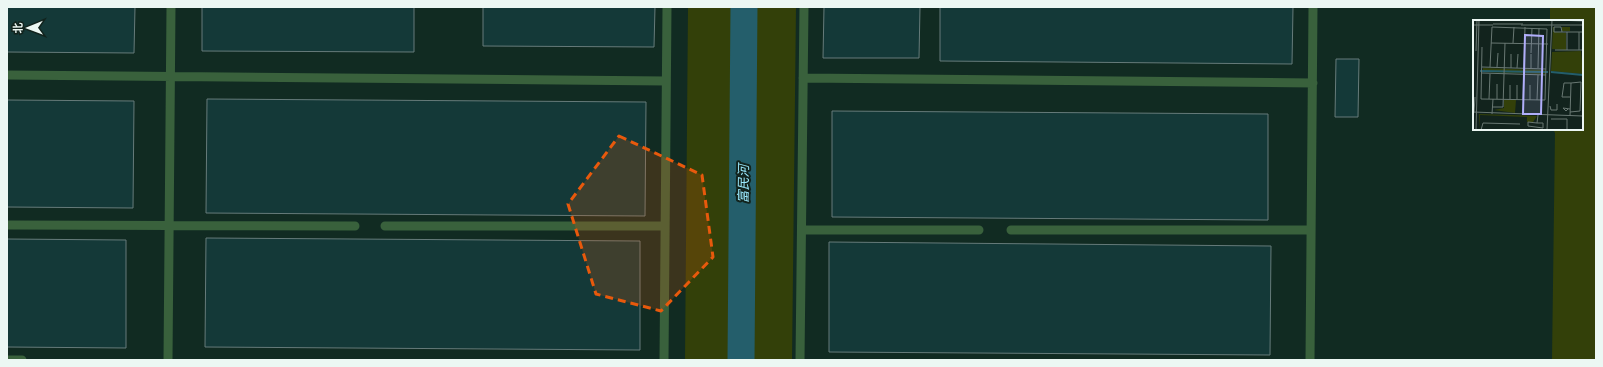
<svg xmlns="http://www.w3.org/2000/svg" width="1603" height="367" font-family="'Alegreya Sans','Noto Sans SC',sans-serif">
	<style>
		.built { fill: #112b22; fill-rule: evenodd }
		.green { fill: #334009 }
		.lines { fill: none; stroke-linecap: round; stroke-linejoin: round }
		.river { stroke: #245e6b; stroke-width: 27 }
		.building { fill: #143938; stroke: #667b7a }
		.service { stroke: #39613c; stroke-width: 9 }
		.marked { fill: #e8590c; fill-opacity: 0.2; stroke: #e8590c; stroke-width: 3; stroke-dasharray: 8 5; stroke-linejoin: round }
		.labels { text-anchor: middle; stroke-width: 4; stroke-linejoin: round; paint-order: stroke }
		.water-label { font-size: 13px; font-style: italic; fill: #9be9fd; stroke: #12231d }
		.inset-river { fill: none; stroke: #245e6b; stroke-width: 2 }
		.inset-road { fill: none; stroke: #697873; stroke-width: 1 }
		.view { fill: #b0aefa; fill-opacity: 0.15; stroke: #b0aefa; stroke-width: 2 }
		.inset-edge { fill: none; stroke: #ecf7f3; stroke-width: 2 }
	</style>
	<rect width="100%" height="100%" fill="#12231d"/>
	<path class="built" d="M7 7H1590L1585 360H7ZM1474 21H1582V129H1474Z"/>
	<path class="green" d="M688 7H796L792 360H685Z
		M1550 7H1596L1595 360H1552L1555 133 1553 129H1582V21H1550Z"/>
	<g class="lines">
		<path class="river" d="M741 360 744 7"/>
	</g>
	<path class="building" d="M7 7H135L134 53 7 52Z
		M202 7H414V52L202 51Z
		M483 7H655L654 47 483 46Z
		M824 7H920L919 58H823Z
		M940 7H1293L1292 64 940 61Z
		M1336 59H1359L1358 117H1335Z
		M207 99 646 102 645 216 206 213Z
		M7 100 134 101 133 208 7 207Z
		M832 111 1268 114V220L832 217Z
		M206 238 640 241V350L205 347Z
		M7 239 126 240V348L7 347Z
		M829 242 1271 246 1270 355 829 352Z"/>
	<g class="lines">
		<path class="service" d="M7 75 666 81
			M803 78 1313 83
			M7 225 355 226
			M385 226H665
			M802 230H979
			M1011 230H1311
			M7 360H22
			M168 360 171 7
			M664 360 667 7
			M800 360 804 7
			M1310 360 1313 7"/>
	</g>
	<path class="marked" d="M619 136 702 175 713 257 661 311 596 294 568 204Z"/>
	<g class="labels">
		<g class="water-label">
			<text transform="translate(743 184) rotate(-89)" y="5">富民河</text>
		</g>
	</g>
	<g transform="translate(1473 20)">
		<rect width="110" height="110" fill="#12231d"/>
		<path d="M80 7H97V11H89V7H81V12L93 13V30L79 29ZM108 31 110 54 78 51 79 32ZM10 48 72 50V54L10 52ZM31 80H43L42 93 21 90 31 88ZM6 94 64 96 60 102H54V97L7 95 6 109Z" fill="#334009"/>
		<path class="inset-river" d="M7 51 75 52M78 52 110 55"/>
		<path class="inset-road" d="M16 0H67M81 0 110 1M20 4H50M0 5H20M48 5H110M89 12 88 7H81V12H94V30M94 12H110M106 12V30M18 23 75 24M40 23 41 7M9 27 8 79 72 80 74 9 19 7 17 47M82 30H110M3 31 4 0M58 33 59 8M0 43V27M9 47 73 49M24 47 25 33M38 48V34M44 48 45 34M58 48V34M65 48 66 8M9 53 73 55M16 79 17 54M24 79V64M37 79V65M44 79V65M50 80 52 7M57 80V65M64 80 65 55M77 86 78 90H84V84M19 87H30L32 23M95 89 93 91 90 88 97 89M0 92 110 96M97 92 107 91 108 62 98 63M1 93 2 77M19 94 20 79M97 96 98 63H91L89 77H97M78 99H94V110M64 103 55 102V106L70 108V103H64L65 95M3 110 6 0M8 110 10 103 47 104M74 110 79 0"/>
		<path class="view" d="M52 15 70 16 68 94H50Z"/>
		<rect width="110" height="110" class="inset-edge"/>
	</g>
	<rect width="1603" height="367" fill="none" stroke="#ecf7f3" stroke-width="16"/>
	<g transform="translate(28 28) rotate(269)" stroke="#12231d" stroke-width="3" paint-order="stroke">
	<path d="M0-3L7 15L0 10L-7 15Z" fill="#ecf7f3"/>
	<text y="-6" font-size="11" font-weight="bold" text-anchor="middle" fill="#ecf7f3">北</text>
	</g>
</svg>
